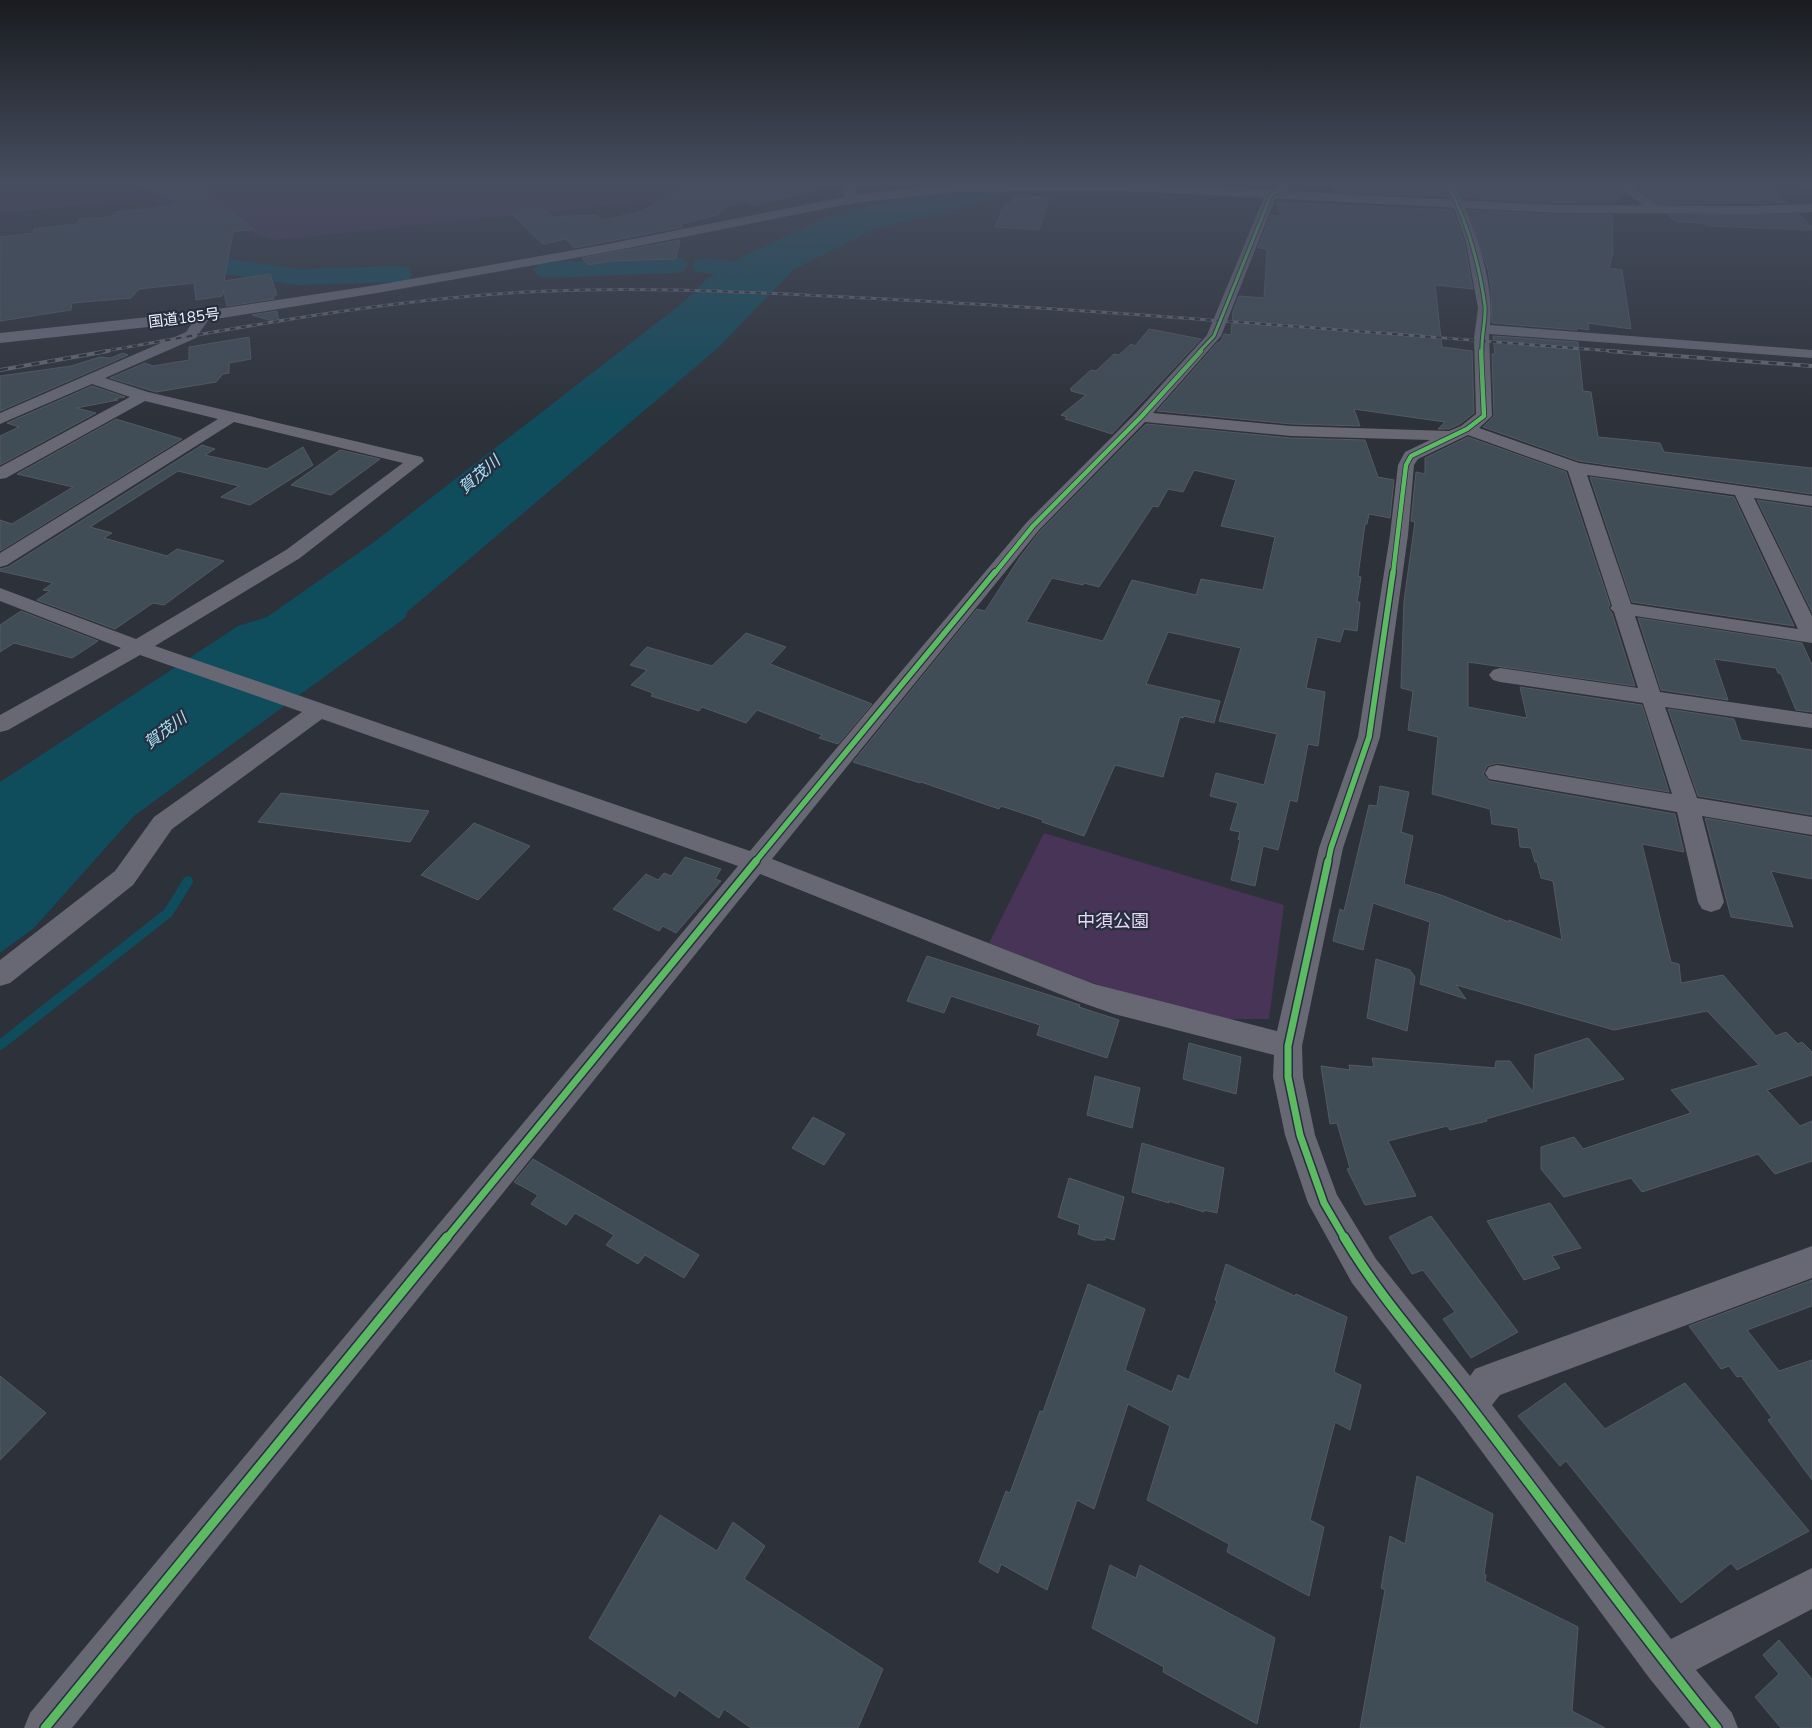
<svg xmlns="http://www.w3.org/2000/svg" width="1812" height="1728" font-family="'Nunito Sans','Noto Sans JP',sans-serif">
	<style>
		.built { fill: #2e374b }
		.green { fill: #483457 }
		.water { fill: #0f4c5c }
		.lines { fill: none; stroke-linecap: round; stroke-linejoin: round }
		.stream-far1 { stroke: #0f4c5c; stroke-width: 4.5 }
		.stream { stroke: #0f4c5c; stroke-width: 10 }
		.river { fill: #0f4c5c; fill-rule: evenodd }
		.building { fill: #404c56; stroke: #555a61; fill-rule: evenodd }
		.street { fill: #686875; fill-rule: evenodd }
		.secondary { fill: #6a6b7a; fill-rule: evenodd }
		.highway { fill: #6d6d7a; fill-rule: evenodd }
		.rail-far1-casing { stroke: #676871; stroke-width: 3 }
		.rail-casing { stroke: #676871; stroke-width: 4 }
		.rail-far1 { stroke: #272f3f; stroke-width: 2; stroke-dasharray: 5.5; stroke-linecap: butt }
		.rail { stroke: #272f3f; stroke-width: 2.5; stroke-dasharray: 8; stroke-linecap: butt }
		.cycleway-far4-casing { stroke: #272f3f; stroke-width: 5 }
		.cycleway-far3-casing { stroke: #272f3f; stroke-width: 6 }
		.cycleway-far2-casing { stroke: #272f3f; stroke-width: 8 }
		.cycleway-far1-casing { stroke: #272f3f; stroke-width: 10 }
		.cycleway-casing { stroke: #272f3f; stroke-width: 12 }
		.cycleway-far4 { stroke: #5cba63; stroke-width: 3 }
		.cycleway-far3 { stroke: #5cba63; stroke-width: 4.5 }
		.cycleway-far2 { stroke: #5cba63; stroke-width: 5.5 }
		.cycleway-far1 { stroke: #5cba63; stroke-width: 7 }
		.cycleway { stroke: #5cba63; stroke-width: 9 }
		.labels { text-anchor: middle; stroke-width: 4.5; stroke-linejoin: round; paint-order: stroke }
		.far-street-label { font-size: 15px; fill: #f0f4fd; stroke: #272f3f }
		.far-water-label { font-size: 16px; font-style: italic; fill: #a7e5fa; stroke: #272f3f }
		.park-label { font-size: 18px; fill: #e9d7f6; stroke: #272f3f }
	</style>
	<rect width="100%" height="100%" fill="#2d3139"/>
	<path class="built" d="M1703 181H1791L1812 187V196L1757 198Z"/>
	<path class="green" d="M0 181H685L681 198 275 240 148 199 0 213Z
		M1044 833 1284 905 1269 1019H1220L1089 982 989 943Z"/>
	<path class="water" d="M969 181H1017L1000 195 943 214 914 219 872 230 793 270 719 347 407 612 405 618 134 816 34 928 0 953V782L238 626 267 617 374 542 685 301 707 279 745 255 826 218 874 205 918 197 954 193Z"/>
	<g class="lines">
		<path class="stream-far1" d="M168 216 163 211V206L169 202"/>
		<path class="stream" d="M0 1045 168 913 188 881"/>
		<path class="river" d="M218 257 297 269 399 266 409 268 412 274 409 280 399 282 297 285 218 273 157 278 148 276 144 270 148 264 157 262Z
			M675 257 684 259 688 265 684 271 675 273 547 278 538 276 534 270 538 264 547 262Z
			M705 258 756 264 760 270 756 276 747 278 696 272 692 266 696 260Z"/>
	</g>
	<path class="building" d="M132 181H187L194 184 254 229 233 232 224 281 270 274 277 295H274V299L227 306 223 290 222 296 196 300 194 283 139 289 131 298 72 303 71 310 0 321V237L33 233 34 229 77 224 80 219 112 217 114 212 185 205Z
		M715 181H815L816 191 754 205 746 201 729 205 717 215 682 224V227L574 248 566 239 543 244 512 214 538 207 553 217 597 215 600 221 642 211 695 182 721 187Z
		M1328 181H1439L1447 197 1335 192Z
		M1454 181H1624L1618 187 1625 194 1612 203H1556L1463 198Z
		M1642 181H1765L1787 203 1659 204 1636 187Z
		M1014 195 1049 198 1039 230 995 227 1005 203 1011 204Z
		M1276 202 1453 210 1464 242 1473 289 1435 285 1442 347 1472 351 1474 413 1460 424 1449 429H1438L1445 422 1354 409 1360 426 1291 424 1157 411 1218 342 1220 343 1224 334 1231 335 1233 312 1239 296 1264 298 1267 249 1258 248 1271 215 1281 216Z
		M1468 210 1556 215H1612L1613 253 1609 268 1622 270 1631 329 1588 323 1589 330 1577 328V330L1492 323 1491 289 1488 270Z
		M1799 214 1812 227V230L1707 226 1703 223 1676 222 1668 215Z
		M680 240 676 259 611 261 588 265 582 258Z
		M277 311 279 323 252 315Z
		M1149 329 1201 339 1112 434 1065 419 1067 417 1061 415 1086 395 1071 391 1072 390 1070 389 1091 370 1096 371 1114 354 1119 355 1131 344 1135 346Z
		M1493 336 1578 342 1583 391 1591 392 1598 437 1660 443 1664 452 1812 468V494L1579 461 1483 427 1494 416 1492 354H1495Z
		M249 337 251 359 229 363V373L223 374 216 382 156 392 110 378 145 363 153 366 189 360V347Z
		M123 353 128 355 0 411V376L71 366 100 357 111 358Z
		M92 386 125 397 114 399 118 400 76 408 96 413 0 465V436L19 427 7 423Z
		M116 419 182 439 0 551V520L12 524 73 487 17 474Z
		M1146 424 1291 438 1365 440 1378 477 1394 480 1390 518 1369 514 1367 524H1365L1358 576 1361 577 1357 602H1360L1357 631 1344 629 1340 642 1317 637 1306 688 1325 692 1318 746 1308 744 1297 802 1290 800 1278 850 1263 846 1255 886 1231 880 1240 840 1238 839 1240 832 1230 830 1238 803 1210 796 1216 773 1264 785 1277 734 1219 721 1241 648 1168 632 1146 684 1220 701 1214 723 1184 716 1183 718 1180 717 1163 777 1115 765 1084 836 1042 822 1043 820 1001 806 999 809 921 782 920 783 853 762 977 609 985 611 1020 557 1040 531ZM1194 470 1236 480 1221 526 1275 537 1263 590 1201 579 1196 595 1132 580 1103 641 1026 622 1052 578 1083 585 1084 583 1099 587 1153 506 1158 507 1168 489 1183 492Z
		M1468 437 1566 472 1610 605 1608 608 1612 613 1635 686 1468 662V707L1527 718 1520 687 1642 705 1669 792 1497 763 1487 766 1483 774 1489 781 1675 814 1684 852 1642 844 1671 962 1679 964 1681 983 1723 975 1776 1036 1786 1032 1798 1044 1802 1042 1812 1052V1075L1767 1090 1800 1126 1812 1121V1161L1775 1174 1758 1154 1642 1192 1631 1178 1564 1197 1541 1169V1147L1574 1137 1583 1149 1691 1113 1671 1090 1759 1065 1707 1011 1614 1030 1456 985 1466 999 1420 984 1430 922 1373 903 1363 950 1333 941 1340 909 1344 911 1369 805 1377 806 1380 786 1409 792 1401 832 1413 836 1404 884 1441 895 1509 922V920L1562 940 1553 881 1541 878 1537 862H1535L1531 848 1520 847 1518 828 1492 824 1490 809 1432 794 1438 737 1408 730 1413 691 1401 688 1404 601 1415 522 1411 521 1416 472 1425 474V458Z
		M202 445 215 449 205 455 267 469 303 447 313 465 250 505 221 497 239 486 178 471 90 527 112 533 104 538 167 556 177 549 224 561 164 605 153 603 115 629 37 600 50 591 43 590 53 583 0 571V569L8 567Z
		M340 450 380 459 331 495 291 485Z
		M1590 477 1734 497 1794 626 1632 602Z
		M1757 500 1812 508V612Z
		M21 611 98 641 72 658 14 643 0 652V625Z
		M1638 618 1802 643 1812 665V712L1796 710 1781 674 1778 673 1776 668 1714 659 1728 700 1661 690Z
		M746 633 786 647 770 664 872 704 838 744 819 738 822 735 757 710 746 723 702 707 699 711 651 696 653 693 631 685 647 670 630 665 647 647 712 666Z
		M1668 709 1734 719 1741 740 1812 750V815L1698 796Z
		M281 793 429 811 410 842 258 822Z
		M1705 818 1812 837V879L1771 871 1793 927 1731 917Z
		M474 823 530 846 478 900 421 875Z
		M685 857 721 869 715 879 721 881 676 933 663 926 659 931 613 909 646 874 658 880 664 873 671 876Z
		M927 956 1080 1005 1079 1007 1119 1020 1107 1058 1037 1035 1040 1025 951 996 944 1013 907 1001Z
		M1376 959 1410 970 1415 977 1407 1031 1367 1018Z
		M1588 1038 1624 1079 1486 1119 1487 1121 1450 1130 1447 1126 1388 1141 1416 1196 1365 1205 1347 1169 1350 1168 1337 1123 1330 1124 1321 1066 1350 1070 1349 1065 1374 1067 1372 1058 1495 1068 1496 1061H1510L1533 1092 1535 1055Z
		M1189 1043 1241 1057 1236 1094 1183 1079Z
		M1095 1076 1140 1088 1132 1128 1087 1115Z
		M813 1117 845 1134 824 1165 792 1148Z
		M1142 1143 1224 1168 1217 1213 1204 1210V1212L1168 1201 1169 1203 1132 1192Z
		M533 1159 699 1255 684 1278 645 1255 638 1264 606 1245 614 1235 575 1213 566 1225 531 1204 538 1195 514 1182Z
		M1069 1178 1124 1197 1114 1240 1105 1237V1240H1094L1078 1234 1080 1225 1058 1217Z
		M1550 1203 1581 1248 1552 1256 1560 1268 1524 1280 1487 1221Z
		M1431 1216 1518 1332 1471 1358 1443 1319 1455 1312 1423 1270 1412 1274 1389 1237Z
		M1226 1264 1295 1296 1296 1294 1347 1317 1334 1372 1361 1385 1350 1430 1335 1422 1310 1520 1324 1527 1309 1596 1227 1552 1229 1544 1147 1500 1170 1426 1128 1404 1094 1509 1077 1500 1047 1590 1001 1564 998 1573 979 1562 1006 1491 1010 1493 1040 1411 1043 1412 1088 1284 1145 1309 1125 1370 1172 1392 1178 1375 1189 1380 1217 1301 1215 1300Z
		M1812 1280V1306L1747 1330 1779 1371 1812 1360V1480L1768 1420 1772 1418 1741 1376 1737 1377 1729 1366 1721 1369 1689 1326Z
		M0 1376 46 1413 0 1460Z
		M1565 1383 1605 1429 1685 1383 1809 1531 1737 1570 1731 1563 1681 1603 1566 1461 1560 1466 1518 1416Z
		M1417 1476 1493 1514 1484 1574 1486 1575 1485 1581 1578 1627 1572 1711 1605 1728H1360L1385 1590 1381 1588 1390 1536 1405 1544Z
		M660 1515 717 1551 733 1522 765 1546 744 1579 883 1669 858 1728H751L724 1709 719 1718 679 1690 675 1697 589 1638Z
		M1110 1565 1136 1578 1140 1565 1275 1638 1257 1724 1163 1672 1164 1667 1092 1628Z
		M1779 1640 1812 1679V1728H1781L1755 1697 1779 1674 1763 1655Z"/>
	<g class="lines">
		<path class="street" d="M838 181H853L858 185 852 188Z
			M1277 181H1289L1287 190 1276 197 1221 336 1153 413 1291 426 1449 431 1461 426 1476 414 1474 338 1478 308 1466 242 1453 205 1441 181H1452C1473 219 1495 282 1490 325L1812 350V358L1489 334 1492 416 1479 428 1579 463 1812 496V506L1754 498 1812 616V643L1635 616 1660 692 1812 714V728L1665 707 1697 798 1812 817V835L1702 816 1724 902 1720 909 1711 912 1702 909 1698 902 1677 812 1489 779 1485 773 1489 767 1497 765 1672 794 1643 703 1500 682 1493 680 1489 675 1493 670 1500 668 1638 688 1614 612 1610 608 1612 606 1568 471 1468 435 1418 459 1414 465 1408 535 1380 737 1343 848 1302 1046 1303 1077 1315 1135 1337 1195 1376 1259 1470 1376 1475 1369 1488 1364 1812 1246V1278L1500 1395 1492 1405 1671 1639 1812 1568V1609L1696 1670 1732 1713 1738 1728H1690L1650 1679 1457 1418 1352 1283 1308 1203 1285 1135 1273 1077 1274 1055 1114 1014 1077 1001 760 874 72 1728H24L30 1713 738 866 322 719 172 829 133 885 10 983 0 986V960L115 871 154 817 302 712 140 655 8 730 0 732V715L121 648 0 601V588L136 639 286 550 403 463 234 422 7 565 0 567V553L218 419 145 401 6 478 0 479V467L130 397 92 384 0 424V413L186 332 199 313H209L211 316 196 338 105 378 148 392 422 457 424 461 300 558 155 646 750 851 1027 522 1135 414 1207 335 1265 195 1276 188ZM1145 422 1291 436 1430 440 1405 452 1398 465 1390 535 1358 737 1319 848 1277 1031 1094 984 772 859 1039 530ZM1587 475 1735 495 1798 629 1631 604Z
			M1627 181H1640L1633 187 1660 207 1662 210 1660 213H1652L1622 189 1620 187Z
			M1793 181 1812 182V189L1794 183Z"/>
		<path class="secondary" d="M850 181H867L854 190 860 199 859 202H849L842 190Z"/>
		<path class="highway" d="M965 183H1132L1556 205 1752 206 1812 204V212L1752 214 1556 213 1132 191H965L854 203 608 252 377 293 204 321 0 343V333L204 311 377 285 608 244 854 195Z"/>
		<defs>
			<path id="rail-far1" d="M100 352C242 327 384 300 527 292 653 285 779 294 904 300 1145 313 1386 334 1626 352"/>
			<path id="rail" d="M1609 351 1812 366
				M0 370 108 351"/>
		</defs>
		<use href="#rail-far1" class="rail-far1-casing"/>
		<use href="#rail" class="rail-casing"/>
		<use href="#rail-far1" class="rail-far1"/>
		<use href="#rail" class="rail"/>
		<defs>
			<path id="cycleway-far4" d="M1446 181C1467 220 1479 262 1485 306 1486 321 1481 337 1482 352
				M1199 352 1214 336 1271 195 1281 190 1283 181"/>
			<path id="cycleway-far3" d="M994 574 1033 526 1141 417 1201 351
				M1393 574 1406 465 1411 456 1467 429 1484 416 1481 351"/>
			<path id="cycleway-far2" d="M755 862 995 572
				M1328 862 1331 848 1369 737 1393 572"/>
			<path id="cycleway-far1" d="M1328 861 1288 1046V1077L1300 1135 1324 1203 1345 1239
				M446 1239 756 861"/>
			<path id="cycleway" d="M1344 1237C1380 1298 1428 1350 1471 1407 1553 1514 1632 1623 1717 1728
				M45 1728 447 1237"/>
		</defs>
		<use href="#cycleway-far4" class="cycleway-far4-casing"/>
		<use href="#cycleway-far3" class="cycleway-far3-casing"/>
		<use href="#cycleway-far2" class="cycleway-far2-casing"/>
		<use href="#cycleway-far1" class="cycleway-far1-casing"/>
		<use href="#cycleway" class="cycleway-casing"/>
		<use href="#cycleway-far4" class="cycleway-far4"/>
		<use href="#cycleway-far3" class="cycleway-far3"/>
		<use href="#cycleway-far2" class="cycleway-far2"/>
		<use href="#cycleway-far1" class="cycleway-far1"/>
		<use href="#cycleway" class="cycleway"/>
	</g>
	<linearGradient id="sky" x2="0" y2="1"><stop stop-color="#191b1f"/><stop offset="0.43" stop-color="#464e5f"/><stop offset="1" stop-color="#464e5f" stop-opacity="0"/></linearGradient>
	<rect width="1812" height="423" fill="url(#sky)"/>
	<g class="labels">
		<g class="far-street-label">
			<text transform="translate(184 318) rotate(-7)" y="5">国道185号</text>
		</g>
		<g class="far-water-label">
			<text transform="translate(479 474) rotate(-41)" y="6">賀茂川</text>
			<text transform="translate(165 730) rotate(-37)" y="6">賀茂川</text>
		</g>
		<g class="park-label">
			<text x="1113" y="927">中須公園</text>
		</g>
	</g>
</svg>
